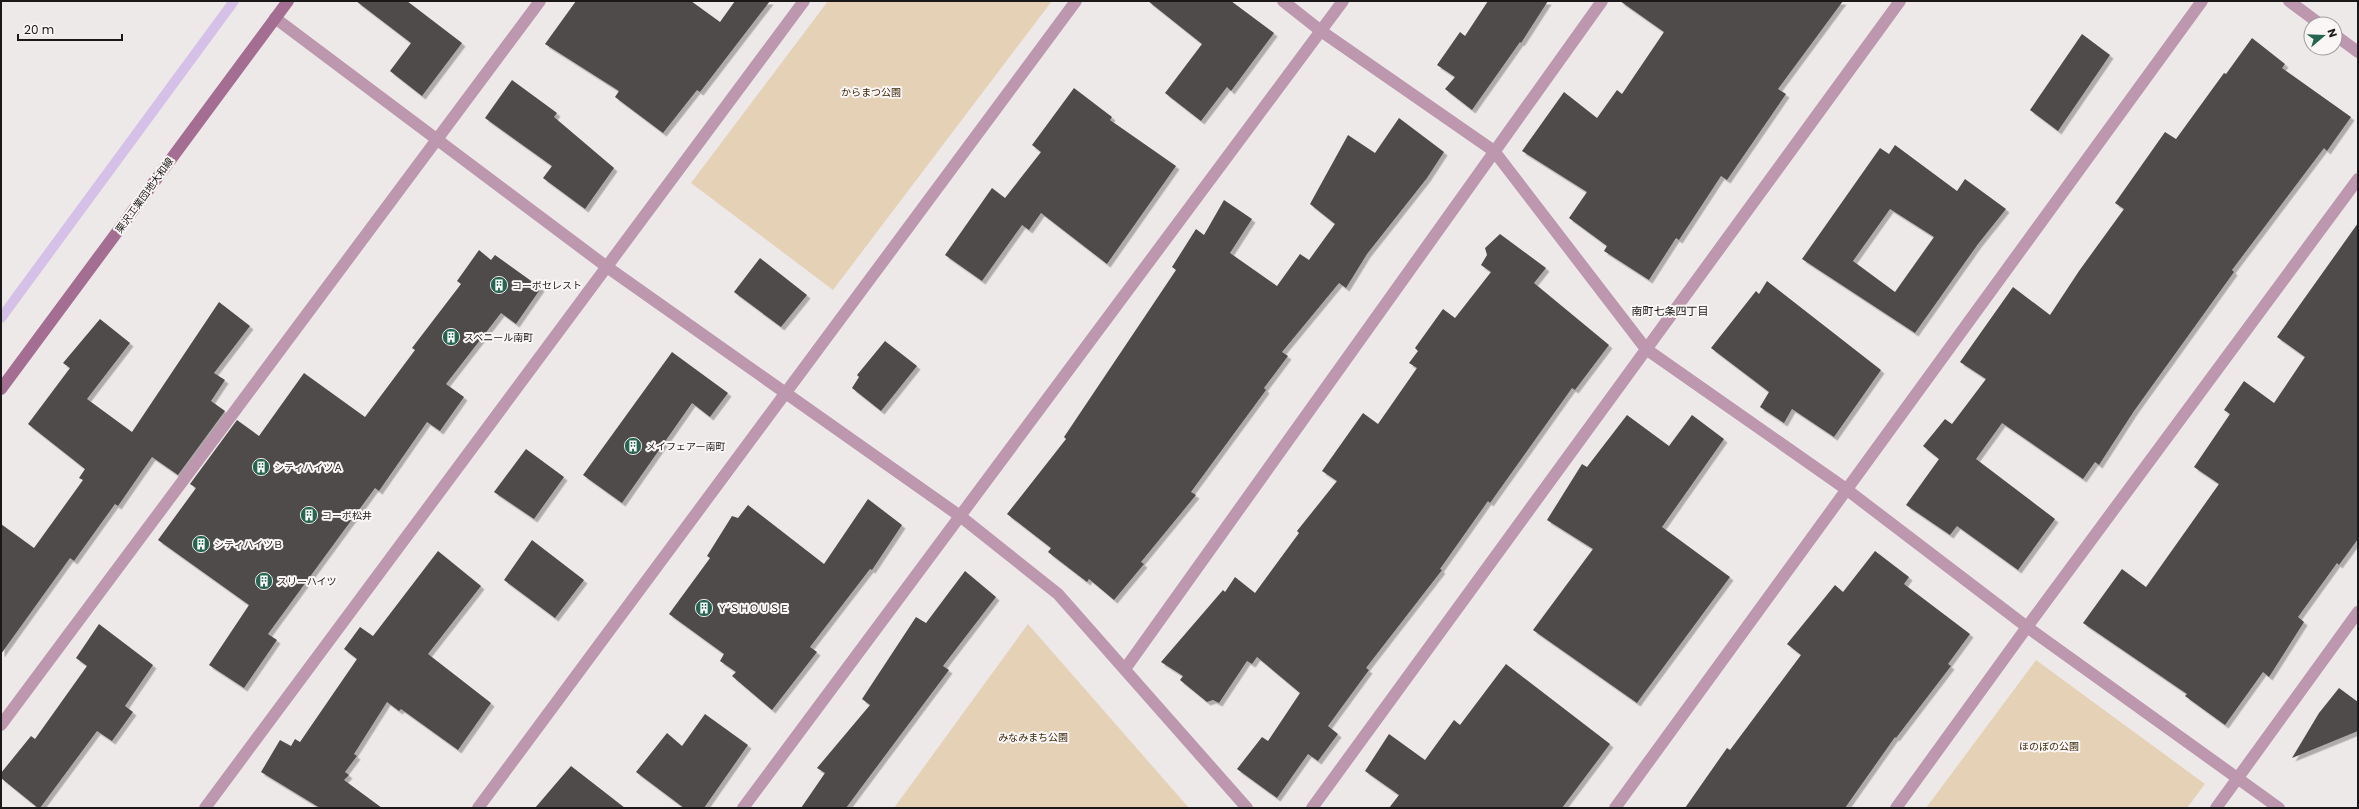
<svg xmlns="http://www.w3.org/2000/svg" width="2359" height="809" font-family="Poppins,'Noto Sans JP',sans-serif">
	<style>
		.green { fill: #e5d1b6 }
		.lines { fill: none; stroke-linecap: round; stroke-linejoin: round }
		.stream { stroke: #d5c0e8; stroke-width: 10 }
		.building { fill: #504c4b; fill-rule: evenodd; filter: url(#shadow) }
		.minor { stroke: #bc97ae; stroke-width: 12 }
		.tertiary { stroke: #bc97ae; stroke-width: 12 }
		.secondary { stroke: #a36e91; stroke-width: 12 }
		.labels { text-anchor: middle; stroke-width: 4; stroke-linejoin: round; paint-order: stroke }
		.park-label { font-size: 10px; fill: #3b2808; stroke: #fbf6f6 }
		.street-label { font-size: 10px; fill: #1a1818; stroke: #fbf6f6 }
		.poi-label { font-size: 10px; fill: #1a1818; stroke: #fbf6f6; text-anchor: start }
		.neighbourhood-label { font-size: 11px; fill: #1a1818; stroke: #fbf6f6 }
	</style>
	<defs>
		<filter id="shadow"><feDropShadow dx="3.5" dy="3.5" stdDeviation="0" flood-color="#0004"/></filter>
	</defs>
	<rect width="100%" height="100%" fill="#eee9e9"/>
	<path class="green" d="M828 1H1052L833 290 691 183Z
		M1028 624 1189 808H1190H894Z
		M2036 660 2205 784 2187 808H1926Z"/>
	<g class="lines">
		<path class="stream" d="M1 318 234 1"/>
	</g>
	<path class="building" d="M356 1H407L462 43 422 96 390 71 411 43Z
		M576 1H691L720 22 735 1H770L700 92 697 90 663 133 615 97 619 91 545 44Z
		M1148 1H1231L1274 33 1231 91 1227 87 1201 121 1165 93 1202 44Z
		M1488 1H1548L1521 43 1520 42 1472 110 1445 89 1455 77 1437 65 1460 32 1465 36Z
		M1620 1H1843L1778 89 1786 94 1727 180 1721 176 1679 240 1676 238 1649 280 1604 251 1607 246 1569 218 1587 192 1522 151 1564 92 1597 118 1617 90 1622 94 1664 32Z
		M2082 34 2110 55 2058 131 2030 110Z
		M2252 38 2285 64 2282 68 2351 117 2327 151 2324 148 2232 270 2234 272 2134 411 2099 465 2095 462 2083 479 2002 423 1976 459 2055 519 2018 570 1957 526 1950 535 1906 505 1939 459 1923 446 1945 419 1952 424 1986 379 1960 362 2013 287 2050 315 2079 271 2124 209 2115 203 2165 132 2176 139 2224 73 2226 74Z
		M512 80 557 113 554 117 614 168 585 209 543 178 552 166 485 118Z
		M1074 88 1112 117 1110 120 1176 166 1107 264 1041 213 1029 230 1022 225 982 281 945 255 992 188 1005 198 1041 152 1032 145Z
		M1399 118 1444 152 1427 178 1367 254 1346 288 1339 283 1282 352 1288 356 1264 388 1266 390 1191 492 1196 495 1141 562 1144 564 1114 600 1089 579 1087 582 1048 552 1051 548 1007 514 1066 439 1064 437 1176 270 1172 267 1196 229 1204 235 1224 200 1252 219 1230 253 1277 286 1300 254 1309 260 1335 224 1310 204 1348 135 1375 153Z
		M1895 145 1957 191 1965 179 2006 209 1978 244 1915 333 1802 259 1880 148 1889 154ZM1890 209 1934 237 1895 292 1853 261Z
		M2358 223V539L2339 565 2337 563 2298 617 2304 622 2269 677 2263 672 2225 725 2185 696 2187 694 2083 623 2122 569 2146 587 2219 484 2194 467 2230 414 2224 410 2244 381 2274 403 2305 357 2277 337Z
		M1500 234 1546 268 1534 283 1609 345 1575 390 1572 388 1490 503 1488 501 1440 569 1442 570 1366 668 1369 670 1328 726 1338 734 1318 761 1308 754 1277 798 1237 769 1262 737 1268 741 1300 693 1257 657 1252 664 1247 661 1219 703 1213 700 1207 702 1180 680 1183 676 1161 662 1223 590 1225 592 1235 577 1255 593 1299 533 1297 531 1337 481 1322 471 1363 413 1378 424 1417 368 1409 363 1418 351 1415 348 1443 309 1455 318 1491 272 1481 265 1487 255 1485 248Z
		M479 250 491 260 495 255 541 288 516 324 501 313 446 384 464 397 440 431 427 422 379 491 375 488 268 634 277 640 244 688 209 665 249 605 158 540 196 488 190 484 237 420 259 436 304 373 365 417 415 350 412 348 461 284 457 281Z
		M760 258 807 295 781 327 734 292Z
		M1767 281 1881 370 1834 437 1792 409 1784 423 1760 407 1769 392 1711 348 1756 291 1759 294Z
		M219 302 250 326 214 373 225 380 211 401 225 411 178 475 152 457 118 506 115 504 74 561 70 558 1 654V524L34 548 83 480 79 478 85 469 28 424 70 368 63 363 100 319 130 343 87 399 132 432Z
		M885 341 917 366 881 411 852 388 859 377 857 375Z
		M672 352 728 393 710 417 692 403 622 503 583 475Z
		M1627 415 1669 446 1692 415 1724 439 1662 527 1730 577 1637 703 1533 630 1593 549 1547 520 1582 464 1587 467Z
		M526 449 564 477 534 519 494 492Z
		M868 499 902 525 872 570 870 569 810 647 817 652 772 710 732 676 736 672 720 661 724 654 669 614 710 558 707 556 732 516 738 518 748 505 824 564Z
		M532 540 584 580 555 618 504 580Z
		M438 551 481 586 428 654 491 703 458 750 401 709 399 711 387 702 354 754 357 756 345 772 349 775 344 780 382 808H320L261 772 280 740 291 746 295 739 300 742 357 659 344 649 360 627 373 636Z
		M1875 551 1909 577 1904 584 1970 634 1948 664 1951 666 1896 738 1895 737 1845 808H1685L1727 748 1730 750 1801 655 1787 644 1835 585 1843 592Z
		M965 571 996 597 943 666 949 670 846 808H801L825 773 817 768 870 705 862 699 916 617 926 623Z
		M99 624 153 665 125 706 133 712 112 741 97 731 40 808H38L1 778V773L31 736 35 739 87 666 76 658Z
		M1506 664 1610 744 1562 808H1389L1399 795 1365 771 1389 734 1425 760 1454 720 1460 725Z
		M2339 688 2358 702V731L2292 758 2319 713Z
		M705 714 748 745 704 808H684L636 772 667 733 682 746Z
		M571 766 625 808H535Z"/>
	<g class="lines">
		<path class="minor" d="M1283 1 1321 31 1494 151 1646 349 1846 489 2027 627 2279 808
			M275 18 607 267 960 516 1058 594 1247 808
			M1125 669 1602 1
			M1 725 540 1
			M205 808 804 1
			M478 808 1076 1
			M743 808 1343 1
			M1312 808 1900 1
			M1615 808 2202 1
			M1896 808 2027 627 2358 179
			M2216 808 2358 612"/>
		<path class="tertiary" d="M2289 1 2320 24
			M2335 35 2358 52"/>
		<path class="secondary" d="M1 389 288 1"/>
	</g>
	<defs>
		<symbol id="building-disc" viewBox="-11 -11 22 22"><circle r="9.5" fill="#256450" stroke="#fbf6f6"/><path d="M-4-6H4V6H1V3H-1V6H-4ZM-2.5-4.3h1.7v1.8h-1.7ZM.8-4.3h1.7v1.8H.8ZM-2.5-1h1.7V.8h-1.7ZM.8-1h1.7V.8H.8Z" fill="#fff"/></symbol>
	</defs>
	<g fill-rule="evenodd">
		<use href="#building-disc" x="489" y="275" width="20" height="20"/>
		<use href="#building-disc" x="441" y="327" width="20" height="20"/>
		<use href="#building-disc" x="623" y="436" width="20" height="20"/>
		<use href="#building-disc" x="251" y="457" width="20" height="20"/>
		<use href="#building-disc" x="299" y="505" width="20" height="20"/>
		<use href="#building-disc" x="191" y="534" width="20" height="20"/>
		<use href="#building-disc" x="254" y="571" width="20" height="20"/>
		<use href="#building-disc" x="694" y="598" width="20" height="20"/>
	</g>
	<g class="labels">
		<g class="park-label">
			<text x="871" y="96">からまつ公園</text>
			<text x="1033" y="741">みなみまち公園</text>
			<text x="2049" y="750">ほのぼの公園</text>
		</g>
		<g class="street-label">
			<text transform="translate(144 195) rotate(-54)" y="4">栗沢工業団地大和線</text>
		</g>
		<g class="poi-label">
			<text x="512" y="289">コーポセレスト</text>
			<text x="464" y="341">スベニール南町</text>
			<text x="646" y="450">メイフェアー南町</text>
			<text x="274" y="471">シティハイツＡ</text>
			<text x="322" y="519">コーポ松井</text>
			<text x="214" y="548">シティハイツＢ</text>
			<text x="277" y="585">スリーハイツ</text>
			<text x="717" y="612">Ｙ’ＳＨＯＵＳＥ</text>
		</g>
		<g class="neighbourhood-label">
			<text x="1670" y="315">南町七条四丁目</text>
		</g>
	</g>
	<rect width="2359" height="809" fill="none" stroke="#1a1818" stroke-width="4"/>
	<g transform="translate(2323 36) rotate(71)"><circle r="19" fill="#fbf6f6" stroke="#a19d9d"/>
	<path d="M0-3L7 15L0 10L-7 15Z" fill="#256450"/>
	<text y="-6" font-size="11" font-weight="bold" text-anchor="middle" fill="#1a1818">N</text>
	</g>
	<path d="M18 34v6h104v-6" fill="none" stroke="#1a1818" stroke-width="2"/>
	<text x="24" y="34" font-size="12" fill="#1a1818" stroke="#fbf6f6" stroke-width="3" paint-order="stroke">20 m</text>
</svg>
